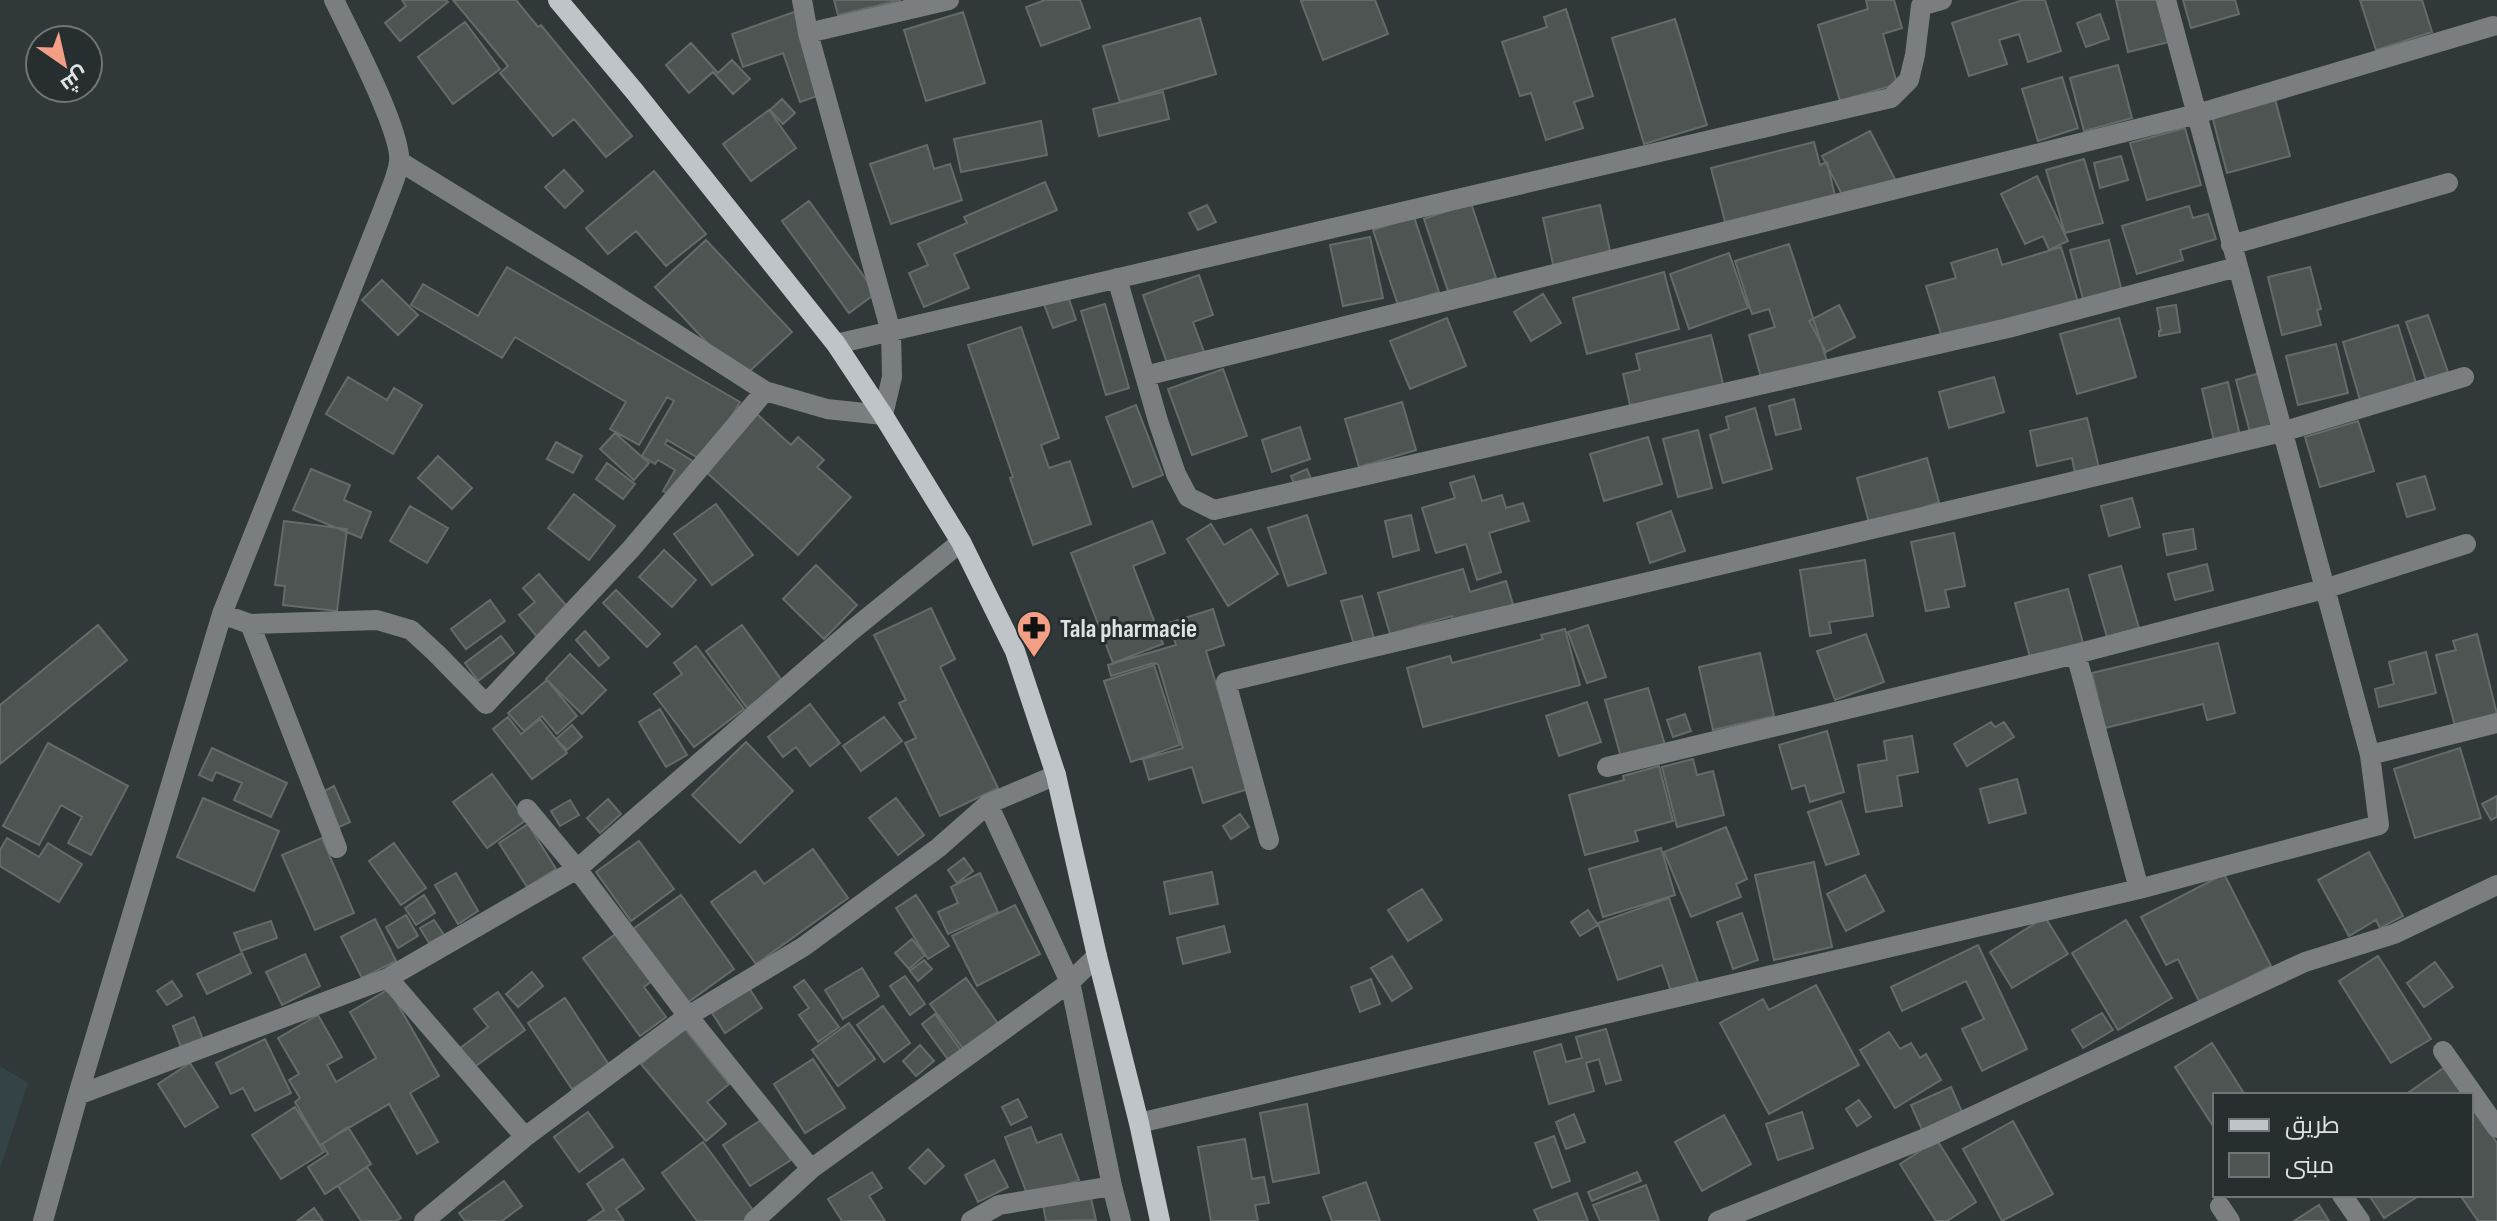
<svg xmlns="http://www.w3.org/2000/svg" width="2497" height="1221" font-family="'Sofia Sans Condensed',Cairo,sans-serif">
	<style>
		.built { fill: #344345 }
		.building { fill: #4d5452; stroke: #646b69; stroke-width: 2 }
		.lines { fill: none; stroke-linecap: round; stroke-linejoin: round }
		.minor { stroke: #7b7e80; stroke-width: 20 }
		.major { stroke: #bfc4c8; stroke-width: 20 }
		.labels { text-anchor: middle; stroke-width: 6; stroke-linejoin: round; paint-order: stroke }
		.poi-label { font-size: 26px; font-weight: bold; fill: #dee2e3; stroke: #272e2f; text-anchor: start }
	</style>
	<rect width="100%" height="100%" fill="#313839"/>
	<path class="built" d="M0 1066 28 1083 0 1169Z"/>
	<path class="building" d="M402 0H446L448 2 400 41 385 23 406 6Z
		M453 0H516L538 27 541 25 632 136 606 157 574 119 553 136 500 73 508 66Z
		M834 0H901L838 15Z
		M1045 0H1080L1090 28 1041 46 1026 7Z
		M1304 0H1375L1388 34 1323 60 1301 1Z
		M1866 0H1894L1902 28 1883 34 1897 84 1840 101 1818 25 1868 9Z
		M2023 0H2045L2061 51 2028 62 2019 34 1999 40 2007 64 1969 76 1952 23Z
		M2116 0H2163L2173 41 2128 52Z
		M2183 0H2235L2239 14 2191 28Z
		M2360 0H2422L2432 32 2376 50Z
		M1566 9 1593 96 1574 102 1583 128 1546 140 1531 93 1520 96 1502 42 1547 27 1544 17Z
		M797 11 826 93 800 102 783 53 743 67 732 34Z
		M963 12 985 83 926 101 904 30Z
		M2100 14 2109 39 2086 47 2077 23Z
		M1200 18 1216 74 1120 102 1103 46Z
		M1675 19 1707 125 1644 144 1612 38Z
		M465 22 500 69 453 104 418 57Z
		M691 43 718 73 732 60 750 79 733 94 713 72 689 93 666 65Z
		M2118 65 2132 118 2084 131 2070 78Z
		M2062 77 2078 128 2038 141 2022 89Z
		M1163 92 1169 119 1099 136 1093 109Z
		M2274 95 2290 156 2227 173 2211 112Z
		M782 99 795 113 783 124 770 110Z
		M769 110 796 148 751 181 723 144Z
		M1041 121 1047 155 961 172 954 139Z
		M2185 128 2201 185 2147 200 2130 143Z
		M1870 131 1897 183 1849 208 1822 156Z
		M1814 142 1820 165 1827 162 1836 200 1727 229 1711 168Z
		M927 145 934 169 950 164 962 200 891 224 870 164Z
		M2121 156 2128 180 2100 188 2094 163Z
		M2084 159 2103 223 2065 233 2046 170Z
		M564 170 583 191 565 208 545 187Z
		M654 171 706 234 666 266 636 231 608 254 586 228Z
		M2037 176 2068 241 2049 250 2043 236 2025 244 2001 194Z
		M1045 182 1057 210 954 254 969 288 924 307 909 273 928 265 918 244 967 223 964 217Z
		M809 201 876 293 849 313 782 221Z
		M1471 203 1496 278 1449 294 1424 219Z
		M1207 205 1216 222 1198 230 1189 213Z
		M1600 205 1611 256 1554 269 1543 218Z
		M2189 206 2193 218 2208 214 2216 239 2180 250 2183 260 2137 274 2122 226Z
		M1414 217 1439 292 1398 305 1373 230Z
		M1370 237 1383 298 1343 306 1330 245Z
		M706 240 792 332 741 379 655 287Z
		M2109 240 2123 296 2085 306 2070 250Z
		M1789 244 1829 367 1764 388 1749 335 1775 327 1769 309 1752 314 1735 261Z
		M2061 247 2079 305 1945 347 1926 286 1956 278 1951 263 1997 249 2002 265Z
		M1729 253 1748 308 1689 329 1670 274Z
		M507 267 740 402 705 462 667 440 665 444 701 466 681 501 663 491 675 470 658 460 655 464 642 456 674 401 667 397 639 445 610 429 626 402 515 337 502 358 411 305 423 284 478 316Z
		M2310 267 2321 309 2317 310 2321 325 2282 335 2268 277Z
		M1664 272 1679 329 1587 354 1573 298Z
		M1199 275 1213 315 1193 322 1204 352 1168 366 1143 295Z
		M382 280 418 315 398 335 362 300Z
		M1543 294 1561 323 1531 341 1514 312Z
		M1068 296 1076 320 1053 328 1044 304Z
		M1105 304 1129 388 1106 395 1081 311Z
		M1839 305 1855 337 1826 352 1809 321Z
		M2176 305 2180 332 2159 336V331H2161L2157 308Z
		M2428 315 2448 372 2426 379 2406 322Z
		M1447 318 1466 366 1410 389 1390 341Z
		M2119 318 2136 377 2077 394 2060 334Z
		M2398 325 2416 383 2360 400 2343 342Z
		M1021 327 1059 438 1041 445 1049 468 1070 461 1091 524 1033 545 1010 478 1013 477 968 345Z
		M1711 335 1725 392 1630 405 1623 374 1640 370 1636 354Z
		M2336 344 2348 393 2298 405 2286 356Z
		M1223 369 1247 436 1192 455 1168 389Z
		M2260 373 2274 426 2250 432 2236 380Z
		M348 377 387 400 394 388 422 405 393 454 326 414Z
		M1994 377 2004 412 1949 428 1939 392Z
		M2228 382 2240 436 2214 441 2202 389Z
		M1794 399 1801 429 1776 435 1769 406Z
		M1402 402 1416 450 1359 467 1345 419Z
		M1136 405 1163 475 1133 487 1106 417Z
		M1755 408 1772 469 1723 483 1710 435 1729 429 1726 417Z
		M757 414 791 445 798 437 824 460 817 467 851 497 798 555 705 471Z
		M2087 418 2100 472 2076 478 2072 458 2037 466 2030 431Z
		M2358 421 2374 471 2320 487 2305 437Z
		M1300 427 1310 459 1272 472 1262 440Z
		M1698 430 1712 488 1678 497 1663 439Z
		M615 433 649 463 634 480 600 449Z
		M1648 437 1662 484 1604 501 1590 454Z
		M556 442 582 456 573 473 547 459Z
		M438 456 472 488 452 509 418 478Z
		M1927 458 1939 502 1870 526 1857 478Z
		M607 463 635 484 623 499 596 479Z
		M311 469 350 485 344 500 371 512 361 538 293 510Z
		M1307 469 1313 484 1297 491 1291 476Z
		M1474 476 1482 501 1502 495 1506 508 1523 503 1529 521 1489 533 1501 572 1477 580 1466 544 1436 553 1422 508 1455 498 1450 483Z
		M2425 476 2435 509 2407 517 2397 484Z
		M574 494 615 526 589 560 548 528Z
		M2132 498 2140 527 2109 536 2101 506Z
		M716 504 753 555 712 585 674 534Z
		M410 506 448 528 427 563 390 541Z
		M1671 511 1685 551 1650 563 1637 523Z
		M1307 515 1326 573 1288 586 1268 528Z
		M1411 515 1419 550 1393 557 1385 521Z
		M284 521 347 529 337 611 283 605 285 586 275 585Z
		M1152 521 1165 553 1133 566 1163 644 1113 663 1071 553Z
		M1211 524 1224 545 1251 529 1278 574 1228 606 1187 539Z
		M2193 529 2196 549 2167 555 2163 534Z
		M1954 533 1965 586 1945 590 1949 607 1926 611 1911 542Z
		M664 550 696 580 672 607 639 577Z
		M1865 560 1873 616 1829 622 1831 633 1810 636 1800 570Z
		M2207 564 2213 590 2175 600 2168 574Z
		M816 565 857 605 824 639 783 599Z
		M2121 566 2139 628 2107 637 2089 575Z
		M1463 569 1470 592 1506 581 1515 611 1456 629 1452 616 1390 634 1378 593Z
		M539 574 576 617 543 644 519 615 535 602 523 588Z
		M2068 589 2083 643 2030 657 2015 603Z
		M616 590 660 634 647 647 603 603Z
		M1362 596 1375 642 1355 648 1341 601Z
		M490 600 505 621 466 649 451 629Z
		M931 608 955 659 940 667 998 788 940 816 905 743 916 738 899 703 906 700 874 635Z
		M1213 609 1224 645 1206 651 1248 789 1203 803 1192 767 1149 780 1143 759 1183 748 1158 664 1153 663 1111 676 1108 665 1176 645 1169 623Z
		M98 625 127 660 0 764V705Z
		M742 625 783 682 747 708 706 651Z
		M1588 625 1606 677 1587 683 1568 632Z
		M1565 629 1580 685 1423 727 1407 668 1450 656 1452 663 1543 639 1541 635Z
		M585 631 609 658 599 666 576 640Z
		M1866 634 1884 682 1835 700 1817 651Z
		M2477 634 2497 714 2455 726 2436 655 2456 650 2453 641Z
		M501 636 514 653 478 681 465 663Z
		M2218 643 2235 713 2207 720 2203 704 2105 728 2092 673Z
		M696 646 744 709 694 747 654 694 682 674 674 663Z
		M2426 652 2436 693 2379 707 2375 689 2394 684 2389 662Z
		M1760 653 1774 716 1713 730 1699 667Z
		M570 654 606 690 582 714 546 679Z
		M1154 665 1180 745 1131 762 1104 681Z
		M547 680 577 716 557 734 542 716 524 731 508 713Z
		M1648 688 1665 745 1621 757 1605 700Z
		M1587 702 1601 742 1559 756 1546 716Z
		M810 704 840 743 810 766 796 747 783 757 768 737Z
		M660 709 687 755 666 767 639 722Z
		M1685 714 1691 731 1673 737 1667 720Z
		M508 717 521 734 540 719 567 753 532 779 493 729Z
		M884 717 902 741 861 771 843 746Z
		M1991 722 1995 727 2004 722 2014 737 1967 766 1954 744Z
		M572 725 582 737 567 750 556 739Z
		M1827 731 1844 792 1810 802 1805 785 1792 789 1779 745Z
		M1912 736 1918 772 1897 776 1902 806 1866 812 1858 765 1887 760 1884 741Z
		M746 742 793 791 740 843 692 795Z
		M48 743 128 786 91 855 68 843 82 817 61 805 39 845 3 826Z
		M212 748 287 783 271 817 234 800 242 783 216 772 212 781 199 775Z
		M2460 748 2481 818 2415 838 2394 769Z
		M1693 759 1697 775 1713 771 1724 815 1677 827 1662 767Z
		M1659 766 1673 821 1635 831 1638 841 1585 855 1569 795 1624 780 1623 776Z
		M492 774 526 820 487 848 453 802Z
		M2017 779 2026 813 1989 823 1980 789Z
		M334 786 350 822 335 829 319 794Z
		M2497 796V817L2491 820 2482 804Z
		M203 798 279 831 254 891 177 857Z
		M896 798 924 835 898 855 869 818Z
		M608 799 621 814 600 833 587 818Z
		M570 800 579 815 560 826 551 811Z
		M1841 801 1859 854 1826 865 1808 812Z
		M1240 814 1249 827 1231 839 1223 826Z
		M528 824 556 869 527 887 499 843Z
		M1726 827 1747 879 1736 884 1741 897 1691 917 1664 852Z
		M7 838 39 857 48 843 82 864 59 902 0 866V850Z
		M322 838 354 913 315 930 282 855Z
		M639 841 674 889 631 921 596 872Z
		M394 843 426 888 401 905 369 861Z
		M1661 848 1675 895 1603 917 1589 869Z
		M813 849 848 898 756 964 711 902 755 871 764 884Z
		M2369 852 2403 916 2380 928 2376 920 2349 936 2318 880Z
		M964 858 973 871 957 883 948 870Z
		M1814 862 1832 947 1774 960 1755 875Z
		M1212 872 1218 904 1170 914 1164 882Z
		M456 873 478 911 458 924 435 885Z
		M980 873 998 912 948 934 938 912 958 903 951 887Z
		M2224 874 2271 966 2200 1003 2178 959 2166 965 2141 917Z
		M1865 875 1884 911 1846 931 1827 894Z
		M1422 889 1442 920 1408 941 1388 910Z
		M424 895 435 913 416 925 405 908Z
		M681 895 734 969 687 1003 633 929Z
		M916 895 949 946 928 959 896 908Z
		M1669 898 1698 982 1671 991 1662 965 1618 980 1598 923Z
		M1015 905 1040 954 977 986 952 936Z
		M1588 910 1598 925 1580 936 1571 922Z
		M1742 913 1758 960 1733 969 1717 922Z
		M406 915 418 936 398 948 386 927Z
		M2045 917 2068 954 2012 988 1990 952Z
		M375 919 396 961 362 978 341 937Z
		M434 920 444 935 429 943 420 928Z
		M2126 920 2172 998 2118 1030 2072 953Z
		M271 921 277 938 241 951 234 933Z
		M1224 926 1230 952 1183 964 1177 938Z
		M617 933 652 981 644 987 666 1017 640 1036 583 958Z
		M912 939 925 955 909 969 895 953Z
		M1978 945 2027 1049 1982 1071 1962 1029 1984 1019 1966 981 1902 1011 1891 987Z
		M242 953 251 973 207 994 197 974Z
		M305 954 320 986 282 1005 266 972Z
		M1392 956 1412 988 1392 1001 1371 968Z
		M2378 956 2431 1039 2391 1063 2339 981Z
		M924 960 932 969 918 981 910 971Z
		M2435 962 2453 987 2424 1007 2407 983Z
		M862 968 879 996 843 1019 825 990Z
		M532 972 543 986 518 1007 506 994Z
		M905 976 925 1004 910 1015 890 986Z
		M966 978 999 1025 964 1050 930 1004Z
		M1371 979 1380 1004 1360 1012 1351 987Z
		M804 980 839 1027 818 1042 799 1015 809 1008 794 987Z
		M172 981 182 996 167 1005 157 991Z
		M1816 985 1859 1065 1769 1114 1720 1023 1763 999 1769 1010Z
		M749 988 762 1008 725 1033 712 1013Z
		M389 989 439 1076 410 1093 438 1142 417 1154 389 1104 320 1145 295 1102 300 1098 289 1080 299 1074 278 1038 318 1015 342 1057 327 1065 336 1082 376 1058 350 1012Z
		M498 992 525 1030 473 1068 459 1049 488 1027 474 1009Z
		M565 998 609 1065 572 1089 528 1023Z
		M883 1006 910 1043 884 1062 857 1025Z
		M2102 1013 2113 1030 2083 1048 2072 1030Z
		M935 1014 962 1052 949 1061 922 1024Z
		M194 1017 204 1042 182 1050 173 1026Z
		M849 1023 875 1059 838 1086 812 1050Z
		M684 1028 729 1084 707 1102 726 1124 706 1141 641 1064Z
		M1606 1029 1621 1080 1606 1084 1599 1059 1586 1063 1594 1091 1549 1104 1534 1052 1561 1044 1566 1062 1582 1058 1576 1037Z
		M1889 1032 1900 1049 1911 1043 1920 1058 1926 1054 1941 1080 1895 1108 1860 1050Z
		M265 1039 291 1093 255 1111 243 1088 231 1094 216 1063Z
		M2212 1043 2245 1095H2215V1129L2175 1067Z
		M920 1045 934 1061 916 1076 903 1061Z
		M813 1059 845 1108 805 1133 774 1084Z
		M190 1063 218 1107 185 1127 158 1084Z
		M2445 1067 2464 1095H2405Z
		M1951 1087 1962 1112 1922 1130 1911 1105Z
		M1018 1099 1027 1117 1011 1125 1002 1107Z
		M1859 1100 1871 1117 1857 1126 1846 1109Z
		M1307 1104 1319 1173 1273 1182 1260 1113Z
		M2471 1105 2497 1143V1221H2478L2460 1195H2471Z
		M295 1107 324 1152 281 1179 252 1135Z
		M588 1112 613 1147 579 1172 554 1137Z
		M1802 1112 1813 1148 1778 1160 1766 1124Z
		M1574 1114 1585 1142 1566 1149 1556 1122Z
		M1724 1115 1751 1164 1702 1191 1675 1142Z
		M764 1118 791 1160 750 1186 723 1145Z
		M2013 1121 2053 1194 2002 1221 1963 1149Z
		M348 1127 371 1164 325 1194 308 1167 328 1154 322 1144Z
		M1031 1127 1037 1143 1061 1134 1079 1180 1029 1199 1005 1137Z
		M1554 1136 1570 1181 1552 1188 1535 1143Z
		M1245 1139 1252 1179 1264 1177 1269 1203 1255 1205 1258 1221H1211L1198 1147Z
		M1937 1140 1976 1202 1947 1221H1936L1900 1164Z
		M703 1142 758 1217 753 1221H697L662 1173Z
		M928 1149 944 1166 925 1184 909 1168Z
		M623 1159 644 1189 616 1209 624 1221H588L604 1210 587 1184Z
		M994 1160 1008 1187 978 1202 965 1175Z
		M367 1167 401 1218 396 1221H361L338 1186Z
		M872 1172 882 1188 869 1196 885 1221H842L828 1199Z
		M1637 1172 1641 1181 1592 1201 1588 1192Z
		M504 1181 522 1206 502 1221H465L459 1213Z
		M1366 1182 1380 1221H1332L1323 1197Z
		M1646 1185 1659 1221H1600L1593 1205Z
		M1577 1193 1588 1221H1539L1534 1210Z
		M1090 1194 1096 1220 1046 1221 1043 1205Z
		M2369 1195H2420L2384 1218Z
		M2319 1205 2329 1221H2294Z
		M314 1208 323 1221H297Z"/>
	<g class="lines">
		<path class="minor" d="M808 33 949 0
			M399 161 578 271 765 391 827 409 883 415 892 377 891 332 808 33 802 0
			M2231 245 2448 183
			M1117 278 1158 421 1176 474 1188 497 1214 510 2008 328 2237 267
			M836 344 1891 98 1909 80 1915 55 1921 6 1942 0
			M1145 376 2197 114 2493 26
			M222 614 250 624 377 620 411 630 436 653 486 704 631 549 765 391
			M250 624 337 848
			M2076 654 2139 889
			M2370 755 2497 723
			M1607 767 2076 654 2324 589 2466 544
			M988 804 1070 982 1112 1186 1121 1221
			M527 809 577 869 688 1016 811 1169
			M1269 840 1226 682 2282 432 2464 377
			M388 978 525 1137
			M2443 1051 2497 1128
			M78 1095 388 978 577 869 851 631 961 542
			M1139 1123 2139 889 2379 825 2370 755 2166 0
			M2342 1195 2360 1221
			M2220 1206 2230 1221
			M43 1221 78 1095 222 614 383 210C388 195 397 178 399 162 403 134 349 31 334 0
			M424 1221 525 1137 688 1016 803 947 938 848 988 804 1056 775
			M754 1221 811 1169 1070 982 1097 956
			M971 1221 999 1205 1112 1186
			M1718 1221 1928 1137 2305 962 2394 934 2497 885"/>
		<path class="major" d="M558 0 635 92 836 344 883 415 961 542 1015 651 1056 775 1097 956 1139 1123 1160 1221"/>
	</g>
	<defs>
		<symbol id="pharmacy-pin" viewBox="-11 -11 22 30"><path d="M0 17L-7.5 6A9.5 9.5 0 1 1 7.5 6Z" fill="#f39f85" stroke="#272e2f"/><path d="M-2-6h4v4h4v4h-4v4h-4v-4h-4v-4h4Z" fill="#111"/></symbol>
	</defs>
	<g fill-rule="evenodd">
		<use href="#pharmacy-pin" x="1014" y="608" width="40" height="54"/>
	</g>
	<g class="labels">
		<g class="poi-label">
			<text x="1060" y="637">Tala pharmacie</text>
		</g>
	</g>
	<rect x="2213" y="1093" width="260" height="104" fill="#272e2f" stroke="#707677" stroke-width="2"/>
	<rect x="2229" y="1119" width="40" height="12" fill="#bfc4c8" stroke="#707677" stroke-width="2"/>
	<text x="2285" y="1133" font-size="24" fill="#dee2e3">طريق</text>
	<rect x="2229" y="1153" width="40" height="24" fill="#4d5452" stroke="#707677" stroke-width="2"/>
	<text x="2285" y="1173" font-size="24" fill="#dee2e3">مبنى</text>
	<g transform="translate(64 64) rotate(146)"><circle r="38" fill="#272e2f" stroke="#707677" stroke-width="2"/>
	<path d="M0-6L14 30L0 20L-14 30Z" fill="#f39f85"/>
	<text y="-12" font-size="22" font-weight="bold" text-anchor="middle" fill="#dee2e3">ش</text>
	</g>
</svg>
